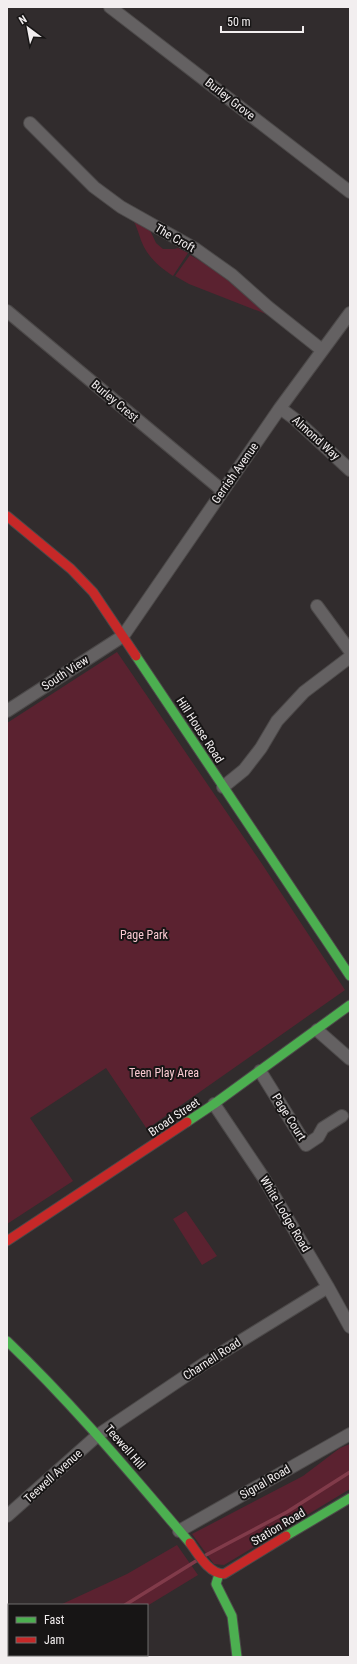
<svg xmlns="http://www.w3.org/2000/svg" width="357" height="1664" font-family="'Roboto Condensed',sans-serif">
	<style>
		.green { fill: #5b2230 }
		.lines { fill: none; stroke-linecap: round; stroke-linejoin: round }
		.stream { stroke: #813b4a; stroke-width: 3.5 }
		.street-casing { stroke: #4c4949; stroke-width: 14 }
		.fast-casing { stroke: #4c4949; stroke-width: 11 }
		.jam-casing { stroke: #4c4949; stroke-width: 11 }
		.street { stroke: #646162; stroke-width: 12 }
		.fast { stroke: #4caf50; stroke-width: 9 }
		.jam { stroke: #c62828; stroke-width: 9 }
		.labels { text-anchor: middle; stroke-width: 4; stroke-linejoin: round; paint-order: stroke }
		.street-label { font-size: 12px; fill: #f2eeef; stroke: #171515 }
		.park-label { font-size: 12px; fill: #facad2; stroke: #171515 }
	</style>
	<rect width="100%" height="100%" fill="#312c2d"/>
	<path class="green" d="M132 218 149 228 156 243 163 249H174L178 248 188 253 173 276C161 268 151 260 144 247 139 237 138 228 132 218Z
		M190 255 219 272 271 316 189 284 175 276Z
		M117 652 262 864 345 990 147 1129 106 1068 30 1118 73 1181 7 1224V723Z
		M186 1211 217 1256 202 1265 173 1219Z
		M350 1444V1489L224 1565 214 1564 192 1534 303 1476 340 1448Z
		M177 1545 198 1575 147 1606V1605H60L127 1574Z
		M9 1633V1655H69L65 1657H7V1634Z"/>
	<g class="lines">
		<path class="stream" d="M206 1555 287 1512 350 1472
			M125 1605 196 1561
			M33 1657 36 1655"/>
		<defs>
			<path id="street" d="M110 7 350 192
				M30 123 94 187 121 207 194 248 232 275 268 307 322 350
				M7 311 223 491
				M280 408 296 420 350 470
				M317 606 350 651
				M7 711 123 636 280 408 350 313
				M223 787 244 770 261 748 277 721 304 692 350 657
				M317 1030 350 1059
				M260 1071 306 1145 318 1137 323 1128 342 1116
				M214 1104 263 1177 328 1287 350 1327
				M7 1516 98 1435 205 1363 328 1287
				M179 1531 350 1434"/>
			<path id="fast" d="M136 656 350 976
				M187 1122 214 1104 350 1005
				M7 1341C73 1404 131 1474 190 1543
				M286 1536 350 1498
				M219 1574 216 1584 232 1616 237 1657"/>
			<path id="jam" d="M7 516 71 569 93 592 136 656
				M7 1241 187 1122
				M190 1543C198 1554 209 1574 224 1574L286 1536"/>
		</defs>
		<use href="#street" class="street-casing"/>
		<use href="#fast" class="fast-casing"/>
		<use href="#jam" class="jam-casing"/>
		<use href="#street" class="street"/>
		<use href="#fast" class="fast"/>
		<use href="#jam" class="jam"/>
	</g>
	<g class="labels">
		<g class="street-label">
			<text transform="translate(230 99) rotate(38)" y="4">Burley Grove</text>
			<text transform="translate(175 238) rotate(30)" y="4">The Croft</text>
			<text transform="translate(115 401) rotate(40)" y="4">Burley Crest</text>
			<text transform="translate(316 438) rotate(42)" y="4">Almond Way</text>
			<text transform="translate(235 473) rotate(-55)" y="4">Gerrish Avenue</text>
			<text transform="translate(65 673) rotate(-33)" y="4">South View</text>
			<text transform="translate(200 730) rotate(57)" y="4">Hill House Road</text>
			<text transform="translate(174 1117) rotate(-34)" y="4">Broad Street</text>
			<text transform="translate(289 1117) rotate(58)" y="4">Page Court</text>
			<text transform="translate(285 1214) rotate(59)" y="4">White Lodge Road</text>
			<text transform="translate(212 1359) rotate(-33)" y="4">Charnell Road</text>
			<text transform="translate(125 1447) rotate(49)" y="4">Teewell Hill</text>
			<text transform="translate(53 1476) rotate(-42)" y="4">Teewell Avenue</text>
			<text transform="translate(265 1482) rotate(-30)" y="4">Signal Road</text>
			<text transform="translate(278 1527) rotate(-31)" y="4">Station Road</text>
		</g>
		<g class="park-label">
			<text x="144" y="939">Page Park</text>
			<text x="164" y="1077">Teen Play Area</text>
		</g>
	</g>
	<rect width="357" height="1664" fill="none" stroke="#f2eeef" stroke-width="16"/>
	<rect x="8" y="1604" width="140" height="52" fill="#171515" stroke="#6f6c6c"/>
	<rect x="16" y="1617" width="20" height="6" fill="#4caf50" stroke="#6f6c6c"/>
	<text x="44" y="1624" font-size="12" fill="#f2eeef">Fast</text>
	<rect x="16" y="1637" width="20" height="6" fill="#c62828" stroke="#6f6c6c"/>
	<text x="44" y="1644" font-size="12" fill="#f2eeef">Jam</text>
	<g transform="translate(28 28) rotate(328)" stroke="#171515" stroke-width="3" paint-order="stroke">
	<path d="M0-3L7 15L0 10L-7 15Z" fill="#f2eeef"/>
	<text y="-6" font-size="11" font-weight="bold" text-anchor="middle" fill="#f2eeef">N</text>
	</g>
	<path d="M221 26v6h82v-6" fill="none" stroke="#f2eeef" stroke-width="2"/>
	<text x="227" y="26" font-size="12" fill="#f2eeef" stroke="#171515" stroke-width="3" paint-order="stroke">50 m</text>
</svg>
